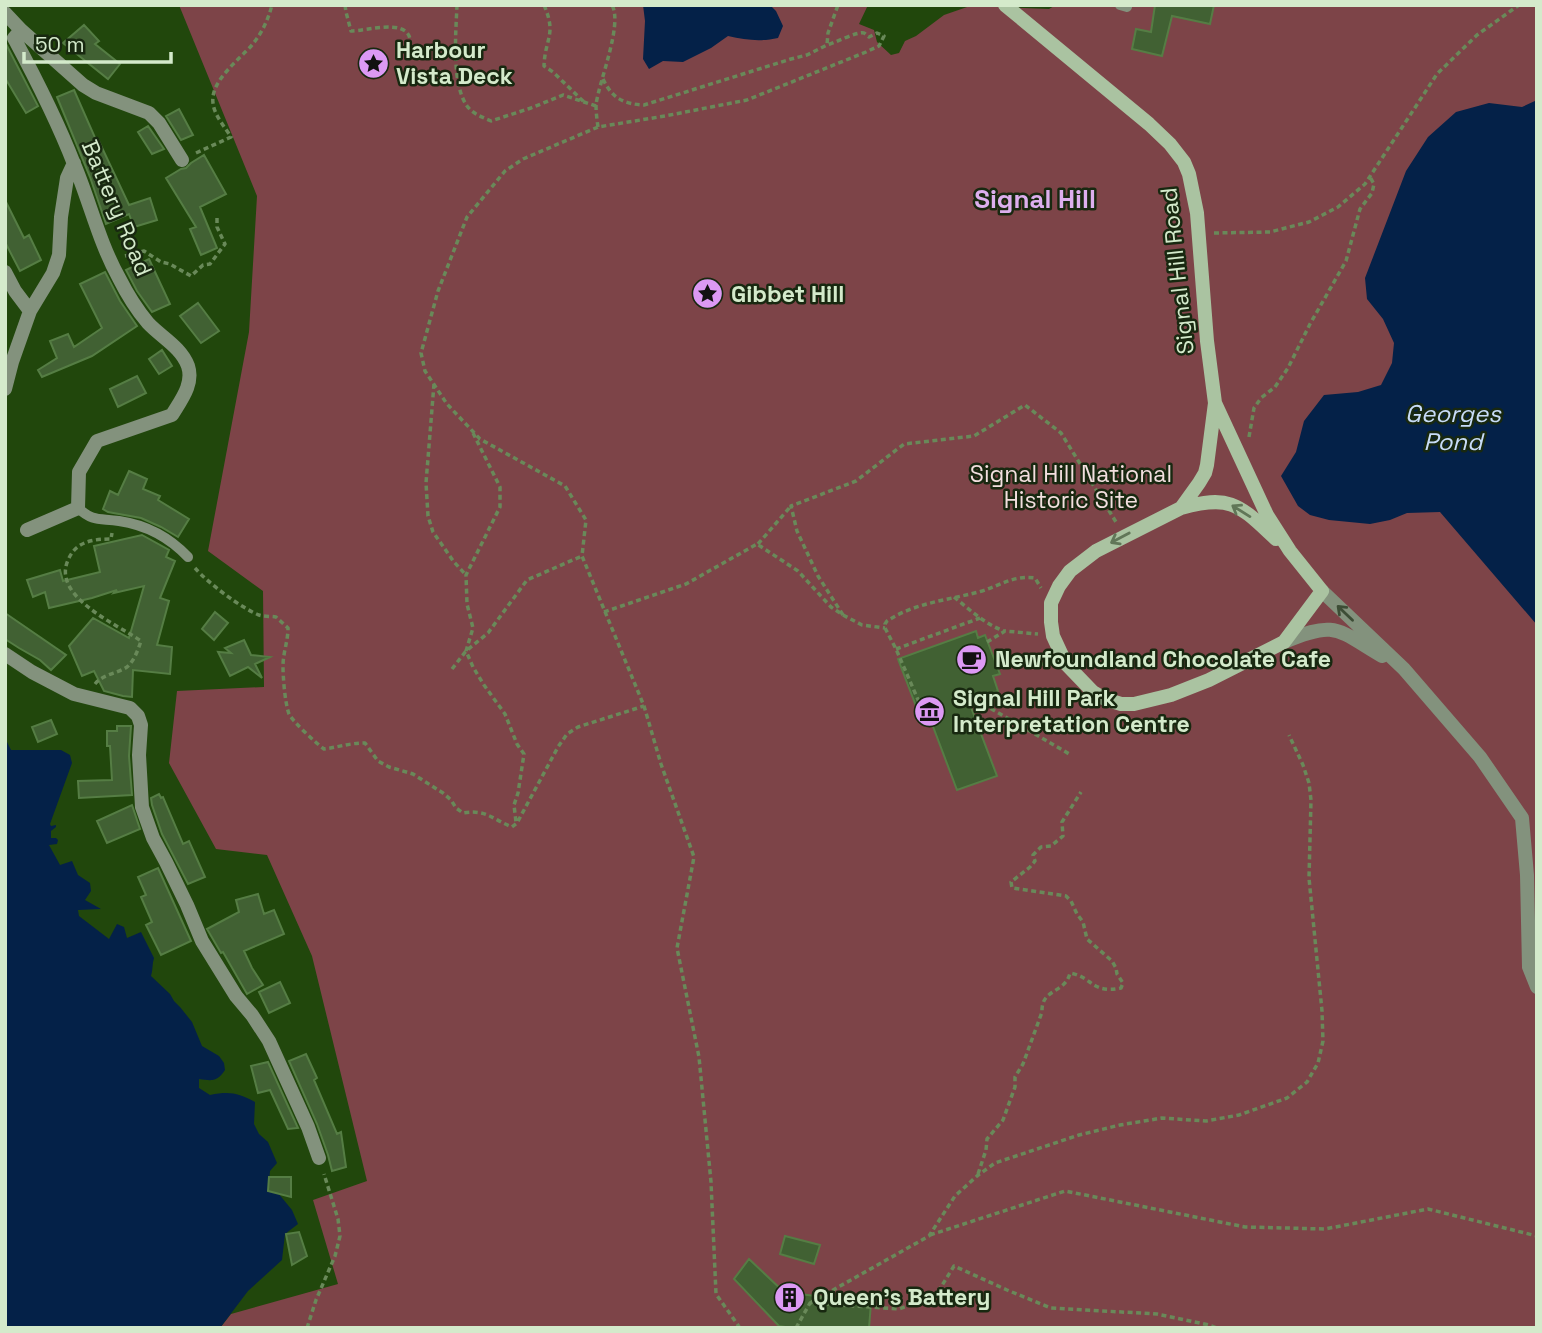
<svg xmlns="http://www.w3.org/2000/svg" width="1542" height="1333" font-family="'Space Grotesk',sans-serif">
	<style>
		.green { fill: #7d4448 }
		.water { fill: #042148 }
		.building { fill: #416133; stroke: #557d44; stroke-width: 2 }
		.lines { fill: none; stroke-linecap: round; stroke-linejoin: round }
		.path { stroke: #698959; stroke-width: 3.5; stroke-dasharray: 5 3.5; stroke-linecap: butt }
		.lane { stroke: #83927d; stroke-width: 10 }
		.street { stroke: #83927d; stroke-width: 14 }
		.secondary { stroke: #aac3a1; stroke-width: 14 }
		.oneway { stroke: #617658 }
		.oneway2 { stroke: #3d4d36 }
		.labels { text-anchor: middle; stroke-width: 5; stroke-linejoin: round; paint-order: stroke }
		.poi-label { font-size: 23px; font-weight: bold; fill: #d4eacb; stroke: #182810; text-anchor: start }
		.street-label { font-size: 23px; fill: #d4eacb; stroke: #182810 }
		.park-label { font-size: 23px; fill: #f3dfdf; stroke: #182810 }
		.water-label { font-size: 24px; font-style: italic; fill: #c8dcf8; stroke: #182810 }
		.quarter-label { font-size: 26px; font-weight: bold; fill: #ddafee; stroke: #182810 }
	</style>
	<rect width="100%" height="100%" fill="#21470c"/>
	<path class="green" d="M179 5H868L859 24 874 30 877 42 891 55 899 53 905 41 916 36 944 15 970 6 1049 9 1056 5H1537V1328H220L231 1314 338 1284 313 1200 367 1181 312 956 267 855 216 849 169 763 177 691 264 687 263 591 208 551 249 332 257 196Z"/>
	<path class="water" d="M643 5H770L776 11 783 26 778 38C760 42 746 40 728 36L711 48 683 62 663 61 649 69 643 59 645 21Z
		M1537 100V625L1440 512 1407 513 1390 520 1370 524 1329 520 1310 515 1298 506 1281 476 1296 452 1304 421 1324 395 1358 392 1381 385 1392 363 1394 343 1383 319 1367 299 1365 278 1406 171 1428 137 1456 112 1489 103 1522 107Z
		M5 742H7L11 750H61L70 755 72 763 50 824 51 826 56 825V827L51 831V838H56L58 840 57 844 49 845 60 865 72 861 78 875 90 883 91 891 85 900 101 909 78 910 79 916 109 939 117 924 124 927 127 938 141 932 154 958C152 964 153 970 151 976L170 994 174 1001 180 1007 192 1022 202 1046 219 1056 224 1063 225 1070C217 1082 212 1081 199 1079V1088L210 1095C230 1091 238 1093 255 1102L254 1124 259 1134 268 1142 277 1163 270 1171 269 1182 292 1210 298 1224 285 1234 282 1260 248 1291 220 1328H5Z"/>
	<path class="building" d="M1155 5H1214L1210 24 1172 16 1162 56 1132 49 1136 29 1151 32Z
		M84 25 99 41 95 44 120 64 108 79 63 43Z
		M5 42 38 106 26 113 5 78Z
		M74 90 96 140 98 139 129 205 150 198 157 220 134 227 129 214 106 224 90 177 57 97Z
		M179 109 193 135 181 140 166 116Z
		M148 126 164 149 152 154 138 132Z
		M204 155 226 194 200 207 217 248 201 255 190 229 196 227 166 178 181 169 186 168 191 163Z
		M5 200 24 238 29 235 41 260 20 271 5 242Z
		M149 259 170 304 152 312 137 291 126 270Z
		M105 272 120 301 137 326 92 356 42 377 38 370 57 358 50 341 68 334 74 347 102 328 80 284Z
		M198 303 219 331 201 343 180 316Z
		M162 350 172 366 159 374 149 359Z
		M137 376 146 393 118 407 110 389Z
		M129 471 147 479 143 489 160 496 158 500 189 519 178 537 161 527 141 518 108 512 103 509 110 491 118 495Z
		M142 535 169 550 166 557 175 561 160 598 169 601 157 645 172 647 170 674 133 670 132 697 123 696 104 691 94 671 82 676 69 646 93 618 129 638 144 586 114 593 117 590 92 598 49 608 45 592 33 597 27 580 60 570 63 581 100 572 94 546Z
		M215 612 228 623 214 640 202 629Z
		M5 613 66 655 51 670 40 660 19 648 5 639Z
		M976 631 978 638 985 635 1000 674 993 676 998 691 969 702 997 776 957 790 929 716 921 719 898 659Z
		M244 640 251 655 270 657 255 664 262 678 248 667 230 676 218 652 231 653 225 648Z
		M51 720 57 734 38 742 32 727Z
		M117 726H131L129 756 132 795 79 798 78 781 112 780 110 746H107V731H117Z
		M159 794 161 798 163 797 183 844 189 841 205 877 188 884 162 834 152 805 151 798Z
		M132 805 140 829 107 843 97 821Z
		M158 868 191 941 161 955 146 925 152 922 141 897 146 895 138 877Z
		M258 894 264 914 274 910 284 934 244 951 252 968 263 985 247 994 223 952 221 953 207 929 239 912 236 900Z
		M280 982 290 1003 269 1013 259 992Z
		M306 1054 317 1078 314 1080 337 1134 341 1132 346 1167 332 1171 328 1155 317 1124 289 1061Z
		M268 1062 298 1128 288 1129 270 1090 258 1093 251 1066Z
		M269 1177H291V1197L268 1191Z
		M299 1232 307 1256 292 1265 286 1234Z
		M785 1236 820 1245 814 1264 780 1254Z
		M749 1259 784 1292 871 1303 869 1328H792L779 1326 734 1279Z"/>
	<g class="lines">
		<path class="path" d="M345 5 346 12 351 31C366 31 406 18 410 39 410 43 409 47 408 51
			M457 5C456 32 451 83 467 106 473 114 482 117 491 121L531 108 563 95 596 106
			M544 5C557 35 545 38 544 66L553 72 584 102
			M400 50 455 51
			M603 79C612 98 623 104 644 105L791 59 807 55 827 45 828 33 838 5
			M598 127C597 120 596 112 596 105 599 81 623 25 612 5
			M196 153 231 137C225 127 214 115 213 103 210 81 239 60 252 45 262 33 268 20 272 5
			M1214 233 1270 232 1309 222 1338 207 1365 184 1437 74 1477 35 1519 5
			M125 256 144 251 161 262 170 264 191 276 203 265 210 264 225 244 217 227V216
			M434 384 426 483 428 516 433 532 454 562 466 575
			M473 433 500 487V507L466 575 467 604 473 628 466 651 473 667 484 685 505 714 517 744 524 754 518 793 514 805 516 822
			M1249 437 1254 408 1261 398 1275 387 1288 368 1310 324 1346 261 1360 209 1372 193 1374 184 1370 177
			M758 544 791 506
			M195 568C208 583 241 608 259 615 265 617 271 616 276 617L288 628C288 641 283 653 283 666 283 678 285 703 289 714 293 722 316 743 324 749 339 747 349 743 365 743L378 761 389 767 413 774 443 793 451 800 456 808 463 813C486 809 492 819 512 827L517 823 558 747 567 734 578 727 644 706
			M954 597C970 610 985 624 1004 631
			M604 612 686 584 757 544 798 571 831 607 843 615 818 576 797 531 791 506 856 481 904 444 974 436 1025 405 1061 433 1116 522
			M843 615 862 625 885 628
			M987 642 1005 631 1038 634
			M896 649 980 618
			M996 665 1047 664
			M452 669 466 651 488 633 527 580 582 556
			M95 684C103 674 116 674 127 667 134 661 138 650 141 641 117 624 49 596 69 558 77 541 94 539 111 539L112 533
			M976 700 1071 755
			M919 702 896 649 885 628V624L887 621C916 602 950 600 982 591 1001 585 1014 575 1035 578L1041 588
			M978 1174 986 1150 987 1139 1003 1120 1015 1087V1077L1023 1064 1042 1012C1041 988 1065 994 1070 973 1093 977 1091 994 1121 988L1123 983 1117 974 1116 968 1112 961 1087 939 1083 922 1077 914 1071 901 1066 896 1012 888 1011 882 1030 867 1035 861 1033 855 1041 847 1051 846 1063 836 1062 822 1081 792
			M930 1235 1065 1191 1245 1227 1325 1229 1428 1209 1537 1236
			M810 1303 929 1236 955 1196 977 1176 995 1163 1079 1135 1120 1125 1162 1118 1206 1121 1239 1115 1287 1098 1307 1082 1318 1063 1323 1041 1322 1011 1309 878 1311 800 1309 783 1303 765 1289 735
			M307 1328 316 1300 335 1256 340 1236 338 1219 324 1174
			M740 1328 716 1294 711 1182 699 1057 677 948 694 857 661 764 644 706 582 556 586 520 565 486 480 439 447 404 425 371 421 353 438 291 467 217 505 171 523 159 598 127 665 116 747 100 866 52 879 46 884 36 877 33 869 37C867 36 866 34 864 33 857 31 835 43 827 45
			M796 1328 810 1303 899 1309 936 1295 954 1266 1007 1290 1051 1308 1157 1314 1209 1325 1217 1328"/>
		<path class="lane" d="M1120 5 1127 7
			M78 508C93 522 100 518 119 521 146 525 170 538 188 557"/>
		<path class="street" d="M5 13 21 30 14 38C36 79 57 120 74 164 90 202 99 242 119 278 127 294 137 310 148 323 161 337 181 347 188 366 194 384 181 400 172 415L97 441 79 472 78 508 27 530
			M21 30 83 85 96 93 149 113 159 123 182 160
			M5 272 15 291 30 311
			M5 389 12 362 30 311 53 273 59 255 61 217 67 178 74 163
			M1322 591 1404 669 1480 757 1522 818 1527 875 1529 967 1537 987
			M1284 642C1336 620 1336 629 1382 656
			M5 654 32 672 74 694 130 708 138 716 141 725 139 755 142 807 153 838 166 862 187 905 202 941 236 996 252 1015 269 1041 308 1127 319 1158"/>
		<path class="secondary" d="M1005 5 1149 124 1170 144 1184 162 1189 174 1197 213 1207 341 1215 403 1207 465 1205 473 1199 483 1181 508 1096 551 1070 571 1059 586 1051 603V622L1053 636 1066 664 1093 692 1105 699 1121 704H1134L1171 695 1209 680 1284 642 1322 591 1290 551 1267 515 1215 403
			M1181 508C1232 494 1239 505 1276 539"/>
	</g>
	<defs><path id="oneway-shaft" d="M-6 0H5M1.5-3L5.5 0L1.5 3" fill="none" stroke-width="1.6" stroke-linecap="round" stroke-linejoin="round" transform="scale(1.75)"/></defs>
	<g class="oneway">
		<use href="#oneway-shaft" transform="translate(1241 511) rotate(-148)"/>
		<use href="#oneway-shaft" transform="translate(1120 538) rotate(152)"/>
	</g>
	<use class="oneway2" href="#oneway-shaft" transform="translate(1345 613) rotate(-136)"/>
	<defs>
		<symbol id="sight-disc" viewBox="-11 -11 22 22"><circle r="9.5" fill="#dc99f4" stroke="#182810"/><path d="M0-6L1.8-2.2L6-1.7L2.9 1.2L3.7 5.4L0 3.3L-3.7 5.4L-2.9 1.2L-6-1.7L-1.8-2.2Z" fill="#111"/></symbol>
		<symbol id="cafe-disc" viewBox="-11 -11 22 22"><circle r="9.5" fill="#dc99f4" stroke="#182810"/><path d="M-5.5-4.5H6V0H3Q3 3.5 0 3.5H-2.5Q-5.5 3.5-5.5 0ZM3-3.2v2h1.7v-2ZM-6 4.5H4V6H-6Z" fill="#111"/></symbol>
		<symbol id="museum-disc" viewBox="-11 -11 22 22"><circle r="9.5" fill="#dc99f4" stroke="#182810"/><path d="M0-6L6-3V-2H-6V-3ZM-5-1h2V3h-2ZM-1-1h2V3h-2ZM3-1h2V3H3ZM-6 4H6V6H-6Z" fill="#111"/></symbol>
		<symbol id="building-disc" viewBox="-11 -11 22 22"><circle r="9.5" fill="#dc99f4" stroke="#182810"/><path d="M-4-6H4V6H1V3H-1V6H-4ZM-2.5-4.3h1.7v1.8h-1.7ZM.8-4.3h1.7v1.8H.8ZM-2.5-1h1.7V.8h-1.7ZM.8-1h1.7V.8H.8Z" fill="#111"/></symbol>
	</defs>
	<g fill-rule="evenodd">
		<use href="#sight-disc" x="356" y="46" width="35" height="35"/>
		<use href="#sight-disc" x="690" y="276" width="35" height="35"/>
		<use href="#cafe-disc" x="954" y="642" width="35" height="35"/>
		<use href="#museum-disc" x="912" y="694" width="35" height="35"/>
		<use href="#building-disc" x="772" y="1280" width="35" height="35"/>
	</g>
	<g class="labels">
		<g class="poi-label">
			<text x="396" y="58">Harbour<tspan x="396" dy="26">Vista Deck</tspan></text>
			<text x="731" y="302">Gibbet Hill</text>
			<text x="995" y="667">Newfoundland Chocolate Cafe</text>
			<text x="953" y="706">Signal Hill Park<tspan x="953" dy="26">Interpretation Centre</tspan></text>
			<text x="813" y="1305">Queen's Battery</text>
		</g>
		<g class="street-label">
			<text transform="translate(117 208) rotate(67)" y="8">Battery Road</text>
			<text transform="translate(1177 271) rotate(-96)" y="8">Signal Hill Road</text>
		</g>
		<g class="park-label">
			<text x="1071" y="482">Signal Hill National<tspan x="1071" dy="26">Historic Site</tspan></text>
		</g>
		<g class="water-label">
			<text x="1453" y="422">Georges<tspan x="1453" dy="28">Pond</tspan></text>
		</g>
		<g class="quarter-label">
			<text x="1035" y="208">Signal Hill</text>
		</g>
	</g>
	<rect width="1542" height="1333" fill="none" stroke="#d4eacb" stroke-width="14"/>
	<path d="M24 52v10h147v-10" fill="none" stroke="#d4eacb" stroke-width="3.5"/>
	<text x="35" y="52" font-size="21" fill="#d4eacb" stroke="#182810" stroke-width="5" paint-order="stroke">50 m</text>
</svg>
